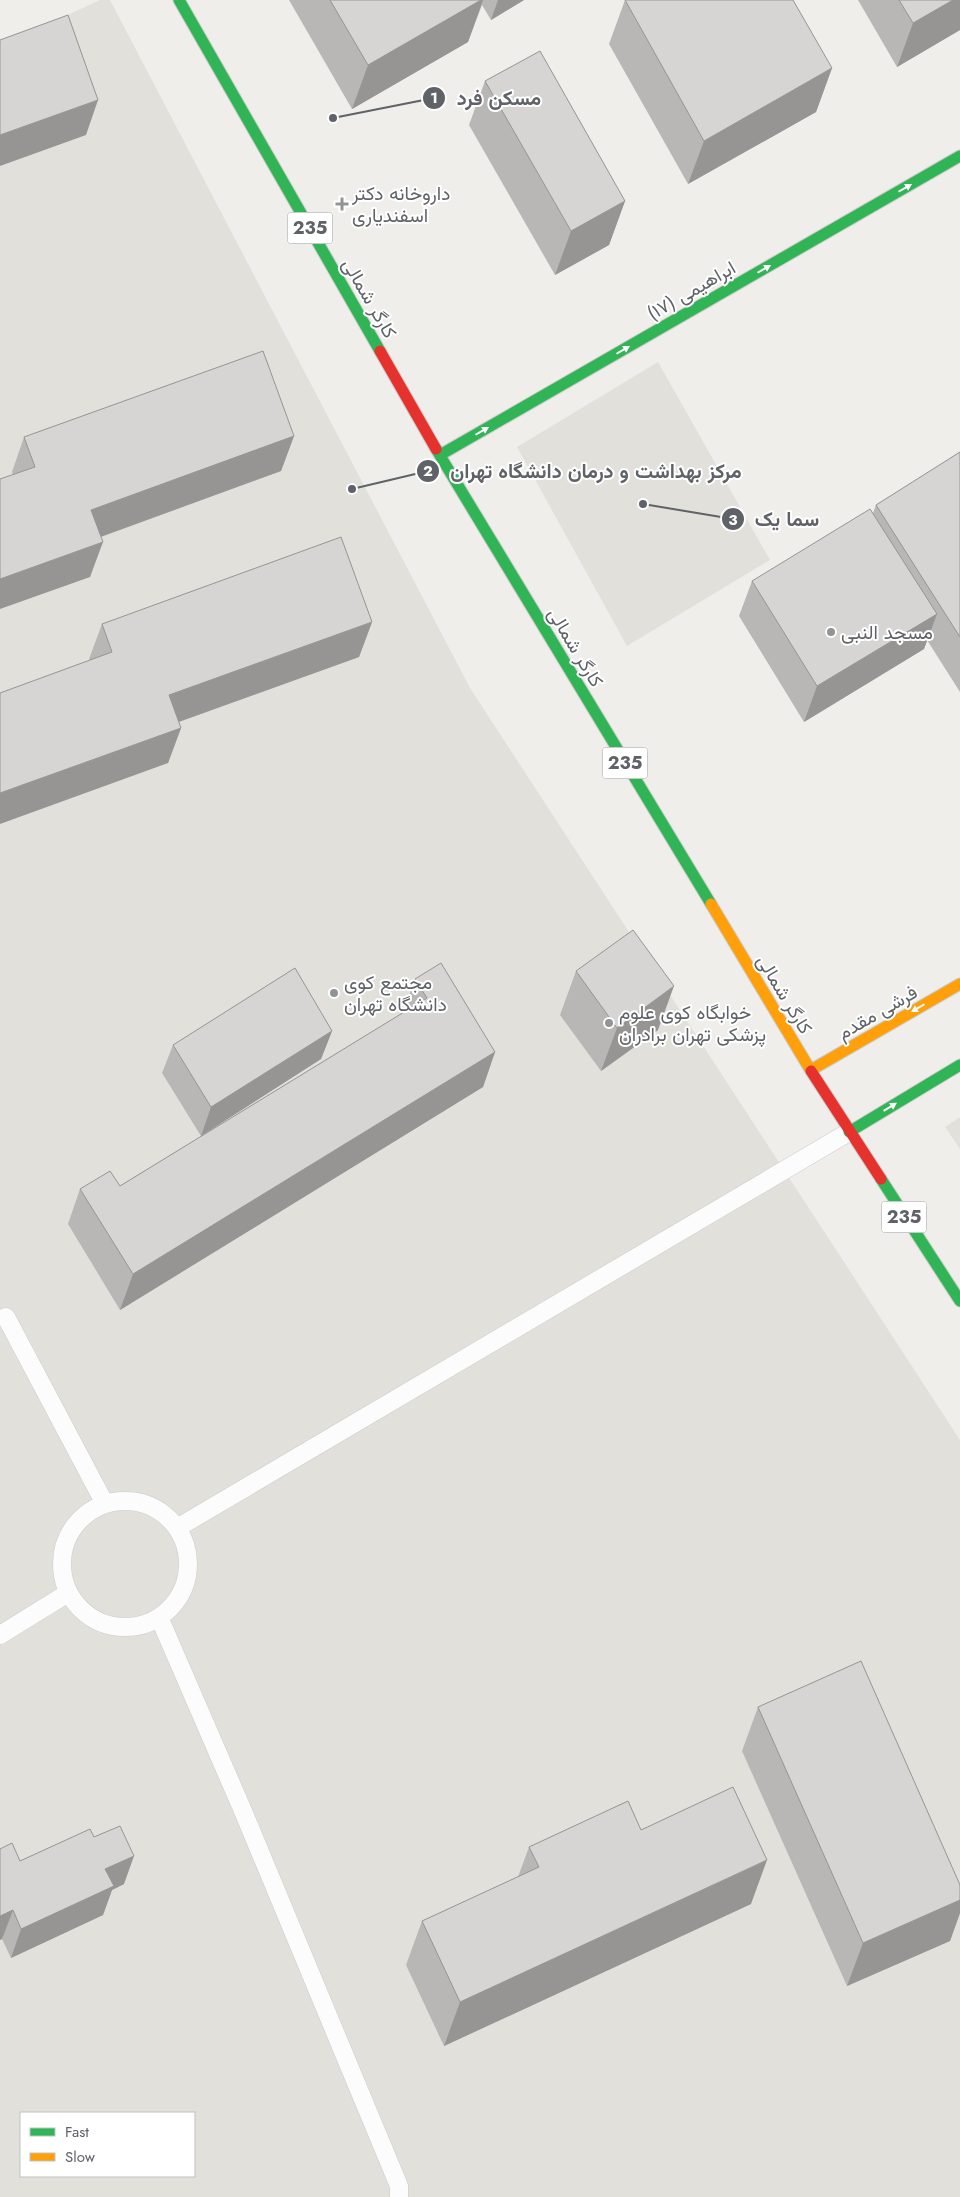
<svg xmlns="http://www.w3.org/2000/svg" width="960" height="2197" font-family="Jost,Vazirmatn,sans-serif">
	<style>
		.education { fill: #e2e0da; fill-rule: evenodd }
		.lines { fill: none; stroke-linecap: round; stroke-linejoin: round }
		.lane-casing { stroke: #cbcccc; stroke-width: 19 }
		.fast-casing { stroke: #cacacb; stroke-width: 13 }
		.slow-casing { stroke: #cacacb; stroke-width: 13 }
		.jam-casing { stroke: #cacacb; stroke-width: 13 }
		.lane { stroke: #fdfcfc; stroke-width: 18 }
		.fast { stroke: #30b455; stroke-width: 11 }
		.slow { stroke: #ff9f0a; stroke-width: 11 }
		.jam { stroke: #e5322d; stroke-width: 11 }
		.wall { fill: #b8b7b5 }
		.shaded-wall { fill: #969594 }
		.building { fill: #d6d5d3; stroke: #969594 }
		.oneway { fill: #fff }
		.poi-dot { fill: #919496; stroke: #fff; stroke-width: 2 }
		.labels { text-anchor: middle; stroke-width: 4; stroke-linejoin: round; paint-order: stroke }
		.shield { fill: #fff; stroke: #8f9295; stroke-width: 1 }
		.shield-label { font-size: 18px; font-weight: bold; fill: #5f6368 }
		.poi-label { font-size: 19px; fill: #5f6368; stroke: #fff; text-anchor: start }
		.street-label { font-size: 19px; fill: #5f6368; stroke: #fff }
		.leader { fill: none; stroke: #5f6368; stroke-width: 2 }
		.callout-dot { fill: #5f6368; stroke: #fff; stroke-width: 2 }
		.mark-label { font-size: 15px; text-anchor: middle; font-weight: bold; fill: #fff }
		.callout-label { font-size: 20px; text-anchor: middle; font-weight: bold; fill: #5f6368; stroke: #fff; stroke-width: 4; stroke-linejoin: round; paint-order: stroke }
	</style>
	<rect width="100%" height="100%" fill="#efeeea"/>
	<path class="education" d="M100 0H110L470 688 960 1440V2197H0V46ZM21 2113H194V2176H21Z
		M658 362 770 560 627 646 517 447Z
		M960 1117V1149L945 1127Z"/>
	<g class="lines">
		<defs>
			<path id="lane" d="M6 1317 105 1504
				M62 1564a63 63 0 1 1 126 0a63 63 0 1 1-126 0Z
				M177 1528 849 1132
				M159 1617 243 1811 399 2186V2197
				M0 1635 68 1593"/>
			<path id="fast" d="M179 0 380 351
				M436 449 711 904
				M440 455 960 156
				M849 1132 960 1065
				M881 1179 960 1301"/>
			<path id="slow" d="M711 904 811 1071
				M811 1070 960 984"/>
			<path id="jam" d="M380 351 436 449
				M811 1071 881 1179"/>
		</defs>
		<use href="#lane" class="lane-casing"/>
		<use href="#fast" class="fast-casing"/>
		<use href="#slow" class="slow-casing"/>
		<use href="#jam" class="jam-casing"/>
		<use href="#lane" class="lane"/>
		<use href="#fast" class="fast"/>
		<use href="#slow" class="slow"/>
		<use href="#jam" class="jam"/>
	</g>
	<path class="wall" d="M289 0H524L491 20 482 5 468 42 352 109Z
		M625 0 832 68 816 112 688 184 609 44Z
		M858 0H960V30L897 67Z
		M485 81 625 201 609 245 555 275 469 125Z
		M294 436 281 471 101 537 90 577 13 475 12 472 24 437Z
		M960 452V692L927 640 924 649 804 722 739 616 752 581 873 513 876 505Z
		M372 622 359 657 179 722 181 728 168 763 89 659 102 624Z
		M576 971 658 1030 601 1071 560 1015Z
		M415 979 495 1052 483 1087 120 1310 68 1224 80 1189 120 1186 403 1013Z
		M332 1031 321 1059 201 1136 162 1073 173 1045Z
		M758 1707 960 1885V1913L950 1941 847 1986 742 1751Z
		M641 1830 751 1904 444 2046 406 1965 422 1921 518 1877 529 1847Z
		M94 1837 124 1884 112 1890 103 1915 11 1958 2 1939 20 1861Z"/>
	<path class="shaded-wall" d="M480 0H483L468 42 352 109 368 65Z
		M498 0H524L491 20Z
		M953 0H960V30L897 67 913 23Z
		M832 68 816 112 688 184 704 141Z
		M98 100 86 135 0 166V135Z
		M625 201 609 245 555 275 571 231Z
		M294 436 281 471 78 545 91 510Z
		M103 542 90 577 0 609V579Z
		M937 614 924 649 804 722 817 686Z
		M372 622 359 657 156 730 169 695Z
		M181 728 168 763 0 824V793Z
		M674 986 658 1030 601 1071 617 1028Z
		M332 1031 321 1059 201 1136 211 1107Z
		M495 1052 483 1087 120 1310 133 1274Z
		M134 1856 124 1884 112 1890 103 1915 11 1958 21 1929 105 1869Z
		M767 1860 751 1904 444 2046 460 2002Z
		M960 1900V1913L950 1941 847 1986 863 1943Z
		M13 1910 2 1939 0 1940V1916Z"/>
	<path class="building" d="M330 0H481L368 65Z
		M625 0H793L832 68 704 141Z
		M899 0H953L913 23Z
		M68 15 98 100 0 135V40Z
		M540 51 625 201 571 231 485 81Z
		M263 351 294 436 91 510 103 542 0 579V479L35 467 24 437Z
		M960 452V637L876 505Z
		M870 509 937 614 817 686 752 581Z
		M341 537 372 622 169 695 181 728 0 793V693L112 652 102 624Z
		M633 930 674 986 617 1028 576 971Z
		M441 963 495 1052 133 1274 80 1189 110 1171 120 1186 427 998 415 979Z
		M295 968 332 1031 211 1107 173 1045Z
		M861 1661 960 1885V1900L863 1943 758 1707Z
		M733 1787 767 1860 460 2002 422 1921 539 1867 529 1847 628 1801 641 1830Z
		M120 1826 134 1856 105 1869 114 1886 21 1929 13 1910 0 1916V1849L12 1843 20 1861 90 1829 94 1837Z"/>
	<defs><path id="oneway-solid" d="M-6-.8H1V-3.2L6.5 0L1 3.2V.8H-6Z" transform="scale(1.25)"/></defs>
	<g class="oneway">
		<use href="#oneway-solid" transform="translate(905 188) rotate(-30)"/>
		<use href="#oneway-solid" transform="translate(764 269) rotate(-30)"/>
		<use href="#oneway-solid" transform="translate(623 350) rotate(-30)"/>
		<use href="#oneway-solid" transform="translate(482 431) rotate(-30)"/>
		<use href="#oneway-solid" transform="translate(918 1008) rotate(150)"/>
		<use href="#oneway-solid" transform="translate(890 1107) rotate(-31)"/>
	</g>
	<g class="poi-dot">
		<path d="M339.5 196.5h5v5h5v5h-5v5h-5v-5h-5v-5h5z"/>
		<circle cx="831" cy="632" r="5"/>
		<circle cx="334" cy="993" r="5"/>
		<circle cx="609" cy="1023" r="5"/>
	</g>
	<g class="labels">
		<g class="shield">
			<rect x="287.5" y="212.5" width="45" height="31" rx="4"/>
			<rect x="602.5" y="747.5" width="45" height="31" rx="4"/>
			<rect x="881.5" y="1201.5" width="45" height="31" rx="4"/>
		</g>
		<g class="shield-label">
			<text x="310" y="234">235</text>
			<text x="625" y="769">235</text>
			<text x="904" y="1223">235</text>
		</g>
		<g class="poi-label">
			<text x="352" y="200">داروخانه دکتر<tspan x="352" dy="22">اسفندیاری</tspan></text>
			<text x="841" y="639">مسجد النبی</text>
			<text x="344" y="989">مجتمع کوی<tspan x="344" dy="22">دانشگاه تهران</tspan></text>
			<text x="619" y="1019">خوابگاه کوی علوم<tspan x="619" dy="22">پزشکی تهران برادران</tspan></text>
		</g>
		<g class="street-label">
			<text transform="translate(691 290) rotate(-30)" y="7">ابراهیمی (۱۷)</text>
			<text transform="translate(370 298) rotate(60)" y="7">کارگر شمالی</text>
			<text transform="translate(576 647) rotate(59)" y="7">کارگر شمالی</text>
			<text transform="translate(785 994) rotate(59)" y="7">کارگر شمالی</text>
			<text transform="translate(877 1012) rotate(-30)" y="7">فرشی مقدم</text>
		</g>
	</g>
	<path class="leader" d="M333 118L434 98M352 489L428 471M643 504L733 519"/>
	<g class="callout-dot">
		<circle cx="333" cy="118" r="5"/>
		<circle cx="352" cy="489" r="5"/>
		<circle cx="643" cy="504" r="5"/>
		<circle cx="434" cy="98" r="12"/>
		<circle cx="428" cy="471" r="12"/>
		<circle cx="733" cy="519" r="12"/>
	</g>
	<g class="mark-label">
		<text x="434" y="103">1</text>
		<text x="428" y="476">2</text>
		<text x="733" y="525">3</text>
	</g>
	<g class="callout-label">
		<text x="499" y="105">مسکن فرد</text>
		<text x="596" y="478">مرکز بهداشت و درمان دانشگاه تهران</text>
		<text x="787" y="526">سما یک</text>
	</g>
	<rect x="20" y="2112" width="175" height="65" fill="#ffffff" stroke="#bfc1c3"/>
	<rect x="30" y="2128" width="25" height="8" fill="#30b455" stroke="#bfc1c3"/>
	<text x="65" y="2137" font-size="15" fill="#5f6368">Fast</text>
	<rect x="30" y="2153" width="25" height="8" fill="#ff9f0a" stroke="#bfc1c3"/>
	<text x="65" y="2162" font-size="15" fill="#5f6368">Slow</text>
</svg>
